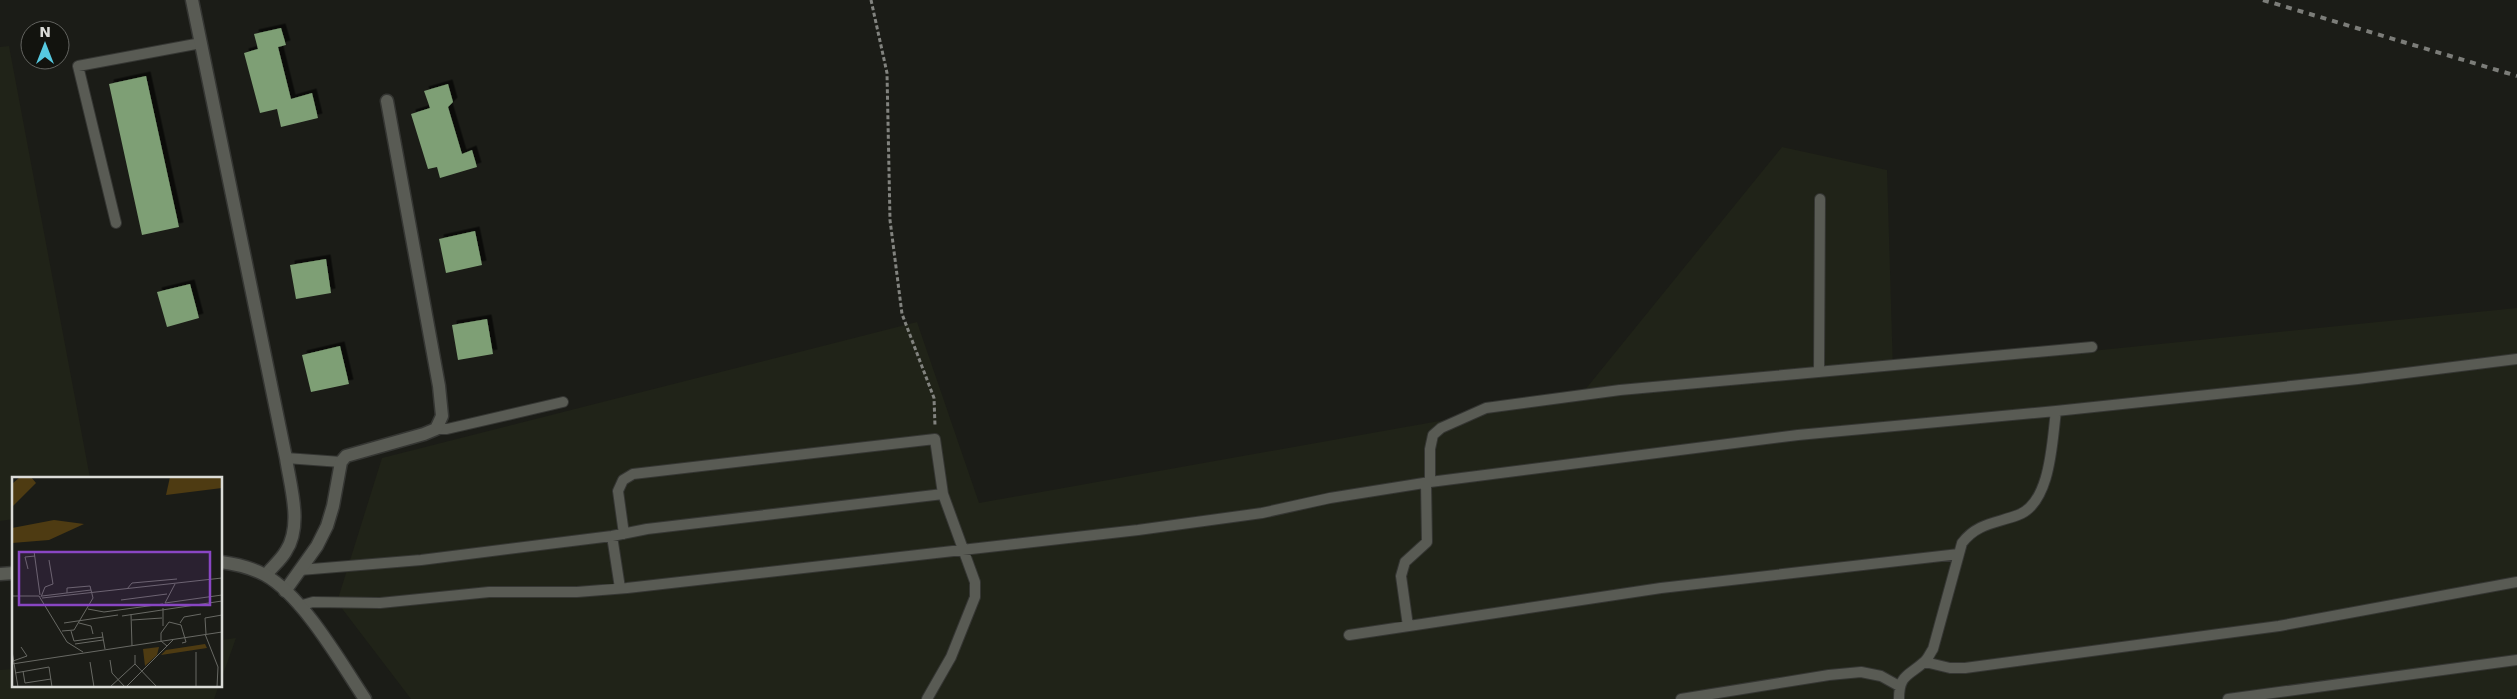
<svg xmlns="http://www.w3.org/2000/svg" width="2517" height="699" font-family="'DejaVu Sans',sans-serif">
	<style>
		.built { fill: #202318 }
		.building { fill: #7e9f75; filter: url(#shadow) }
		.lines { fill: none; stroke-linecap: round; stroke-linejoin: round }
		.service-casing { stroke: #353633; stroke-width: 12 }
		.minor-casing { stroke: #353633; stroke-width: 15 }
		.tertiary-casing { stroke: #353633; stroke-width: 15 }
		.path { stroke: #82837f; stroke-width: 3; stroke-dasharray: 4 2.5; stroke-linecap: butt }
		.service { stroke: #595b54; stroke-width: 10 }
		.minor { stroke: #595b54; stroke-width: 12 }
		.tertiary { stroke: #595b54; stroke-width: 12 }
		.rail { stroke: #7c7d79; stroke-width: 4; stroke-dasharray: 6 6; stroke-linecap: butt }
		.inset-road { fill: none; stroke: #686964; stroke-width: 1 }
		.view { fill: #8946c3; fill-opacity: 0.15; stroke: #8946c3; stroke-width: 2.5 }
		.inset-edge { fill: none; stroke: #dbdcd8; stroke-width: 2.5 }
	</style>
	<defs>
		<filter id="shadow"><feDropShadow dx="4.5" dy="-4.5" stdDeviation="0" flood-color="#0009"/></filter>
	</defs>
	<rect width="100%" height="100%" fill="#1b1c17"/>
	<path class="built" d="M9 46 90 478H14V519L0 521V47Z
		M1782 147 1887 170 1893 371 2517 308V699H411L337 602 382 458 917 322 979 503 1580 396Z
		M236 638 221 680V640Z
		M14 669V685H219L214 699H0V670Z"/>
	<path class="building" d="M281 28 286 45 278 47 291 99 312 93 318 118 281 127 277 109 260 113 244 53 258 49 254 34Z
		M146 76 179 227 142 235 109 84Z
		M448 84 453 102 448 107 462 154 472 150 477 167 440 178 437 167 428 169 411 114 430 108 424 91Z
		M475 231 482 265 446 273 439 239Z
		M326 259 331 293 296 299 290 265Z
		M190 284 199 318 167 327 157 292Z
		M487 319 493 354 458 360 452 325Z
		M340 346 349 384 311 392 302 355Z"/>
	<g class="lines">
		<defs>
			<path id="service" d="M116 223 78 66 201 43
				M1819 372 1820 199
				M436 429H447L563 402
				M286 458 341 462
				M1430 482V449L1433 435 1441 428 1486 408 1620 390 2092 347
				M624 534 618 491 623 480 633 474 935 439 943 494 975 582V597L951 657 927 699
				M612 536 620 588
				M300 570 421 560 612 536 647 529 943 494
				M299 606 313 602 380 603 489 592H577L627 588 1138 530 1262 513 1330 498 1430 482 1798 435 2056 411 2358 379 2517 359
				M1408 626 1401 576 1405 562 1427 542 1426 483
				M1349 635 1661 588 1959 554
				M1925 662 1950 668H1965L2279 626 2517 582
				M1681 699 1829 675 1861 672 1881 676 1899 686
				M1899 699C1899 674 1909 676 1924 662 1928 659 1930 653 1933 649L1962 543C1977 523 1997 523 2018 515 2051 503 2052 441 2056 411
				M2228 699 2517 660"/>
			<path id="minor" d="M192 0 286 458C290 486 303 525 286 551 281 560 272 567 266 575
				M285 591 317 546 327 526 333 506 341 462 346 456 424 434 436 429 442 416 439 386 387 101"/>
			<path id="tertiary" d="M221 562C236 564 252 568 265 575 303 596 341 663 365 699
				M0 574 14 573"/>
		</defs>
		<use href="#service" class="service-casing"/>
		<use href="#minor" class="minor-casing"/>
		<use href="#tertiary" class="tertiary-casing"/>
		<path class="path" d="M871 0 887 73 890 220 902 314 934 398 935 426"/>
		<use href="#service" class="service"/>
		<use href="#minor" class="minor"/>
		<use href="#tertiary" class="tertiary"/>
		<path class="rail" d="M2263 0 2517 76"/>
	</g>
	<g transform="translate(12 477)">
		<rect width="210" height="210" fill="#1b1c17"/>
		<path d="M42 43 72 47 37 63 0 66V51Z" fill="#4e3b12"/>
		<path d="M8 0H19L24 6 0 30V7ZM193 167 195 171 149 178 154 173ZM147 170 145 178 133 189 131 172Z" fill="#4e3b12"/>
		<path d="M158 0H210V11L154 18Z" fill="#4e3b12"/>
		<path class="inset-road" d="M22 74 28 118M16 92 13 80 23 79M115 112 120 106 165 102M0 119H27L55 165 71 175M30 119 79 113M29 120 33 110 41 107 37 83M30 121 210 101M109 123 155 117M153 126 210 118M153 126 163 107M76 132 92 135 151 127M119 137 120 169M110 139 210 124M120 143 150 141M52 146 106 138M67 146 79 149 81 157M168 146 172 140 189 137M151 149V131M50 154 62 153 81 121 78 109 55 111V116M59 154 62 164 91 160M90 155 93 172M193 157 206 190 205 210M194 157 193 141 210 138M63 167 91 163M155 169 149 164V156L157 145 169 148 174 165 170 166M0 174 6 210M123 178V187L145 210M98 183 100 196 113 210M1 184 15 179 9 170M78 185 82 210M0 187 210 155M11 194 13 206 39 202M3 196 37 190 40 210M98 210 123 187M114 210 161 163M184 210V175"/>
		<path class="view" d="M7 75H198V128H7Z"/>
		<rect width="210" height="210" class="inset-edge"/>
	</g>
	<g transform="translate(45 45)"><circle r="24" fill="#12130e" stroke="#62635f"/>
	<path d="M0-4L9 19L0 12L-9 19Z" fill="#56c9e0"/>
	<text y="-8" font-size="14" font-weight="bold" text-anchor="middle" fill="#dbdcd8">N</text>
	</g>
</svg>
